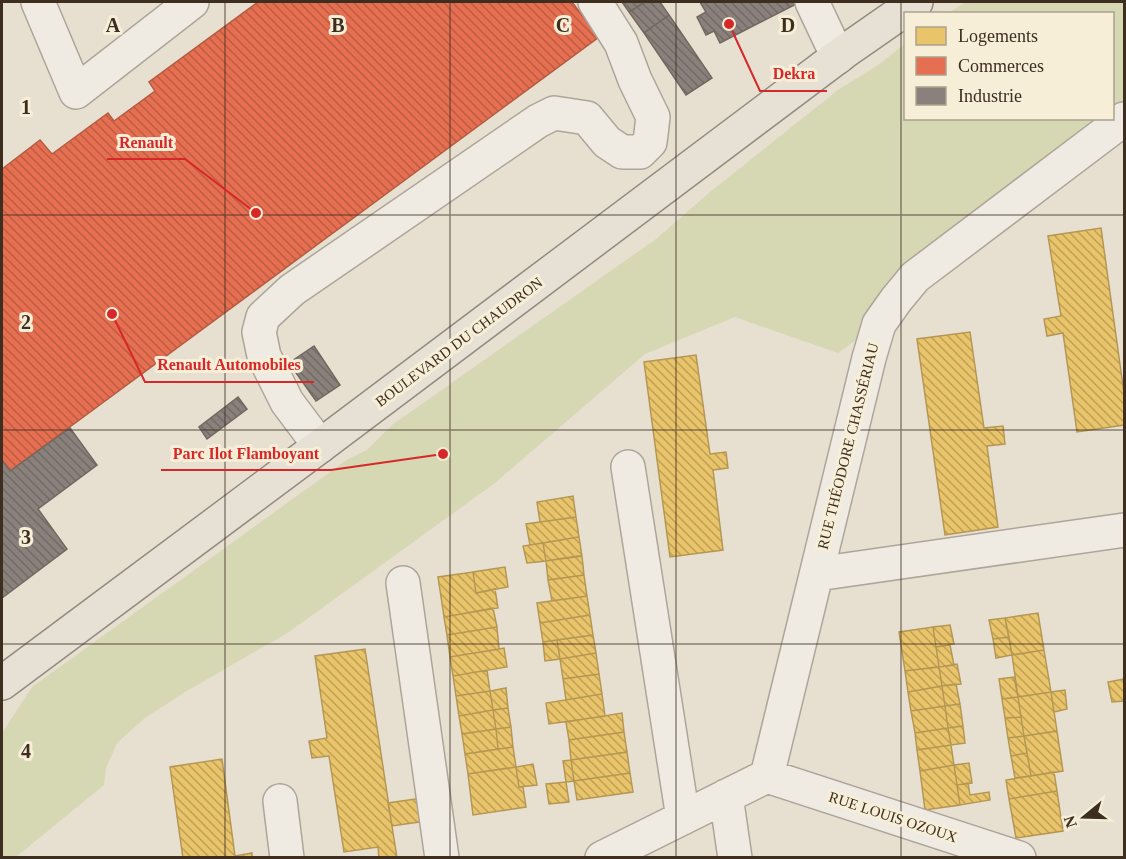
<svg xmlns="http://www.w3.org/2000/svg" width="1126" height="859" font-family="'Times New Roman',serif">
	<style>
		.park { fill: #d6d7b3 }
		.homes { fill: url(#homes-back-hatch); stroke: #b59754; stroke-width: 1.5 }
		.shops { fill: url(#shops-back-hatch); stroke: #b45c42; stroke-width: 1.5 }
		.industry { fill: url(#industry-back-hatch); stroke: #736860; stroke-width: 1.5 }
		.lines { fill: none; stroke-linecap: round; stroke-linejoin: round }
		.minor-casing { stroke: #ada599; stroke-width: 36 }
		.major-casing { stroke: #928b80; stroke-width: 36 }
		.minor { stroke: #efebe3; stroke-width: 33 }
		.major { stroke: #e6e1d4; stroke-width: 33 }
		.grid { fill: none; stroke: #3d2e20; stroke-width: 1.5; stroke-opacity: 0.55 }
		.labels { text-anchor: middle; stroke-width: 6; stroke-linejoin: round; paint-order: stroke }
		.street-label { font-size: 15px; fill: #3d2e20; stroke: #f7eed8 }
		.grid-label { font-size: 20px; text-anchor: middle; font-weight: bold; fill: #3d2e20; stroke: #f7eed8; stroke-width: 6; stroke-linejoin: round; paint-order: stroke }
		.leader { fill: none; stroke: #d62828; stroke-width: 2 }
		.callout-dot { fill: #d62828; stroke: #f7eed8; stroke-width: 2 }
		.callout-label { font-size: 16px; text-anchor: middle; font-weight: bold; fill: #d62828; stroke: #f7eed8; stroke-width: 6; stroke-linejoin: round; paint-order: stroke }
	</style>
	<defs>
		<pattern id="homes-back-hatch" width="6" height="6" patternUnits="userSpaceOnUse" patternTransform="scale(1.5)"><rect width="6" height="6" fill="#e9c46a"/><path d="M-1 5l2 2M0 0l6 6M5-1l2 2" fill="none" stroke="#bea057"/></pattern>
		<pattern id="shops-back-hatch" width="6" height="6" patternUnits="userSpaceOnUse" patternTransform="scale(1.5)"><rect width="6" height="6" fill="#e76f51"/><path d="M-1 5l2 2M0 0l6 6M5-1l2 2" fill="none" stroke="#bc5c43"/></pattern>
		<pattern id="industry-back-hatch" width="6" height="6" patternUnits="userSpaceOnUse" patternTransform="scale(1.5)"><rect width="6" height="6" fill="#8a817c"/><path d="M-1 5l2 2M0 0l6 6M5-1l2 2" fill="none" stroke="#726a65"/></pattern>
	</defs>
	<rect width="100%" height="100%" fill="#e7e0d1"/>
	<path class="park" d="M966 2H1124V101L1113 110 1112 14H947Z
		M905 44 906 118 1102 119 860 337 838 353 735 317 645 354 495 483 289 632 185 692 145 718 117 743 106 768 104 785 16 857 2 858V733L32 687 348 459 367 450 392 425 656 239 710 192 838 90 878 65Z"/>
	<path class="homes" d="M1101 228 1124 393V425L1077 432 1063 333 1047 336 1044 319 1061 316 1048 236Z
		M970 332 984 428 1003 426 1005 444 987 446 998 527 945 535 917 339Z
		M696 355 710 454 726 452 728 468 713 470 723 550 670 557 644 362Z
		M573 496 576 517 540 522 537 502Z
		M576 517 579 537 530 545 526 524Z
		M579 537 582 556 546 561 543 543Z
		M543 543 546 561 527 563 523 546Z
		M578 556H582L584 575 548 580 546 561Z
		M505 567 508 587 476 593 473 572Z
		M473 572 476 593 495 589 498 608 444 617 438 577Z
		M584 575 587 596 552 601 548 580Z
		M587 596 590 615 540 623 537 603Z
		M493 608 497 627 447 635 444 617Z
		M1038 613 1044 650 1012 655 1005 618Z
		M590 615 593 635 543 642 540 623Z
		M1005 618 1009 637 993 639 989 620Z
		M950 625 954 644 936 647 933 627Z
		M497 627 499 649 450 657 447 635Z
		M933 627 939 667 905 671 899 632Z
		M593 635 596 653 560 659 557 640Z
		M1009 637 1012 655 996 658 993 639Z
		M557 640 560 659 545 661 543 642Z
		M950 645 954 665 939 667 936 647Z
		M504 648 507 667 453 676 450 657Z
		M365 649 392 826 397 858H379L378 847 344 852 329 756 312 758 309 741 327 738 315 656Z
		M1044 650 1051 692 1018 697 1012 655Z
		M596 653 599 674 563 679 560 659Z
		M957 664 961 684 942 686 939 667Z
		M937 667H939L942 686 908 692 905 671Z
		M487 670 490 691 456 696 453 676Z
		M599 674 602 694 566 700 563 679Z
		M1014 677 1018 697 1002 699 999 679Z
		M1124 679V701L1112 702 1108 682Z
		M956 684 960 704 945 706 942 686Z
		M942 686 945 706 911 711 908 692Z
		M506 688 508 708 493 710 490 691Z
		M1065 690 1067 709 1054 712 1051 692Z
		M490 691 493 710 459 716 456 696Z
		M1051 692 1057 731 1024 736 1018 697Z
		M602 694 605 716 549 724 546 703Z
		M1018 697 1021 717 1005 718 1002 699Z
		M960 704 963 726 948 728 945 706Z
		M945 706 948 728 915 733 911 711Z
		M508 708 511 727 496 729 493 710Z
		M493 710 496 729 462 734 459 716Z
		M622 713 624 732 569 740 566 722Z
		M1021 717 1024 736 1008 738 1005 718Z
		M963 726 965 743 951 745 948 728Z
		M511 727 513 747 498 749 496 729Z
		M948 728 951 745 917 750 915 733Z
		M496 729 498 749 465 754 462 734Z
		M1057 731 1063 771 1031 776 1024 736Z
		M624 732 627 752 571 760 569 740Z
		M1024 736 1027 753 1011 756 1008 738Z
		M951 745 954 765 920 771 917 750Z
		M513 747 516 767 468 774 465 754Z
		M627 752 630 773 574 781 571 760Z
		M1027 753 1031 776 1015 778 1011 756Z
		M222 759 235 856 252 853V858H183L170 767Z
		M571 760 574 781 566 782 563 761Z
		M969 763 972 783 957 785 954 765Z
		M533 764 537 785 519 787 516 767Z
		M954 765 960 805 925 810 920 771Z
		M516 767 519 787H523L526 807 473 815 468 774Z
		M1054 772 1057 791 1009 799 1006 780Z
		M630 773 633 792 577 800 574 781Z
		M566 782 569 802 549 804 546 784Z
		M968 783 970 795 989 792 990 800 960 805 957 785Z
		M1057 791 1063 831 1016 838 1009 799Z
		M422 798 426 821 392 826 388 803Z"/>
	<path class="shops" d="M258 2H572L599 37 10 471 2 460V169L40 140 52 154 108 113 114 121 155 91 149 82Z"/>
	<path class="industry" d="M622 2H645L629 12Z
		M645 2H660L669 15 644 33 629 12Z
		M700 2H800L720 43 714 31 706 35 697 17 706 12Z
		M669 15 712 78 686 95 644 33Z
		M314 346 340 385 316 401 289 363Z
		M238 397 247 409 207 439 199 427Z
		M70 428 97 465 38 509 67 549 2 598V460L10 471Z"/>
	<g class="lines">
		<defs>
			<path id="minor" d="M38 2 76 92 192 2
				M812 2 838 57
				M320 446 287 402 264 356 259 332 263 317 292 290 538 121 554 113 587 118 607 142 622 152H640L650 142 653 117 635 80 621 43 595 2
				M628 467 683 818
				M817 574 1124 530
				M403 583 442 858
				M767 776 869 358 879 324 896 300 915 277 1124 119
				M767 776 1019 858
				M726 796 735 858
				M280 801 287 858
				M602 858 767 776"/>
			<path id="major" d="M2 683 320 446 844 52 916 2"/>
		</defs>
		<use href="#minor" class="minor-casing"/>
		<use href="#major" class="major-casing"/>
		<use href="#minor" class="minor"/>
		<use href="#major" class="major"/>
	</g>
	<path class="grid" d="M225 2V858M450 2V858M676 2V858M901 2V858M2 215H1124M2 430H1124M2 644H1124"/>
	<g class="labels">
		<g class="street-label">
			<text transform="translate(459 342) rotate(-37)" y="5">BOULEVARD DU CHAUDRON</text>
			<text transform="translate(848 446) rotate(-76)" y="5">RUE THÉODORE CHASSÉRIAU</text>
			<text transform="translate(893 817) rotate(18)" y="5">RUE LOUIS OZOUX</text>
		</g>
	</g>
	<g class="grid-label">
		<text x="113" y="32">A</text>
		<text x="338" y="32">B</text>
		<text x="563" y="32">C</text>
		<text x="788" y="32">D</text>
		<text x="26" y="114">1</text>
		<text x="26" y="329">2</text>
		<text x="26" y="544">3</text>
		<text x="26" y="758">4</text>
	</g>
	<path class="leader" d="M729 24L760 91H827M256 213L185 159H107M112 314L145 382H314M443 454L331 470H161"/>
	<g class="callout-dot">
		<circle cx="729" cy="24" r="6"/>
		<circle cx="256" cy="213" r="6"/>
		<circle cx="112" cy="314" r="6"/>
		<circle cx="443" cy="454" r="6"/>
	</g>
	<g class="callout-label">
		<text x="794" y="79">Dekra</text>
		<text x="146" y="148">Renault</text>
		<text x="229" y="370">Renault Automobiles</text>
		<text x="246" y="459">Parc Ilot Flamboyant</text>
	</g>
	<rect width="1126" height="859" fill="none" stroke="#3d2e20" stroke-width="6"/>
	<rect x="904" y="12" width="210" height="108" fill="#f7eed8" stroke="#ada18e" stroke-width="1.5"/>
	<rect x="916" y="27" width="30" height="18" fill="#e9c46a" stroke="#ada18e" stroke-width="1.5"/>
	<text x="958" y="42" font-size="18" fill="#3d2e20">Logements</text>
	<rect x="916" y="57" width="30" height="18" fill="#e76f51" stroke="#ada18e" stroke-width="1.5"/>
	<text x="958" y="72" font-size="18" fill="#3d2e20">Commerces</text>
	<rect x="916" y="87" width="30" height="18" fill="#8a817c" stroke="#ada18e" stroke-width="1.5"/>
	<text x="958" y="102" font-size="18" fill="#3d2e20">Industrie</text>
	<g transform="translate(1084 817) rotate(251)" stroke="#f7eed8" stroke-width="4.5" paint-order="stroke">
	<path d="M0-4.5L10 22L0 15L-10 22Z" fill="#3d2e20"/>
	<text y="-9" font-size="16" font-weight="bold" text-anchor="middle" fill="#3d2e20">N</text>
	</g>
</svg>
